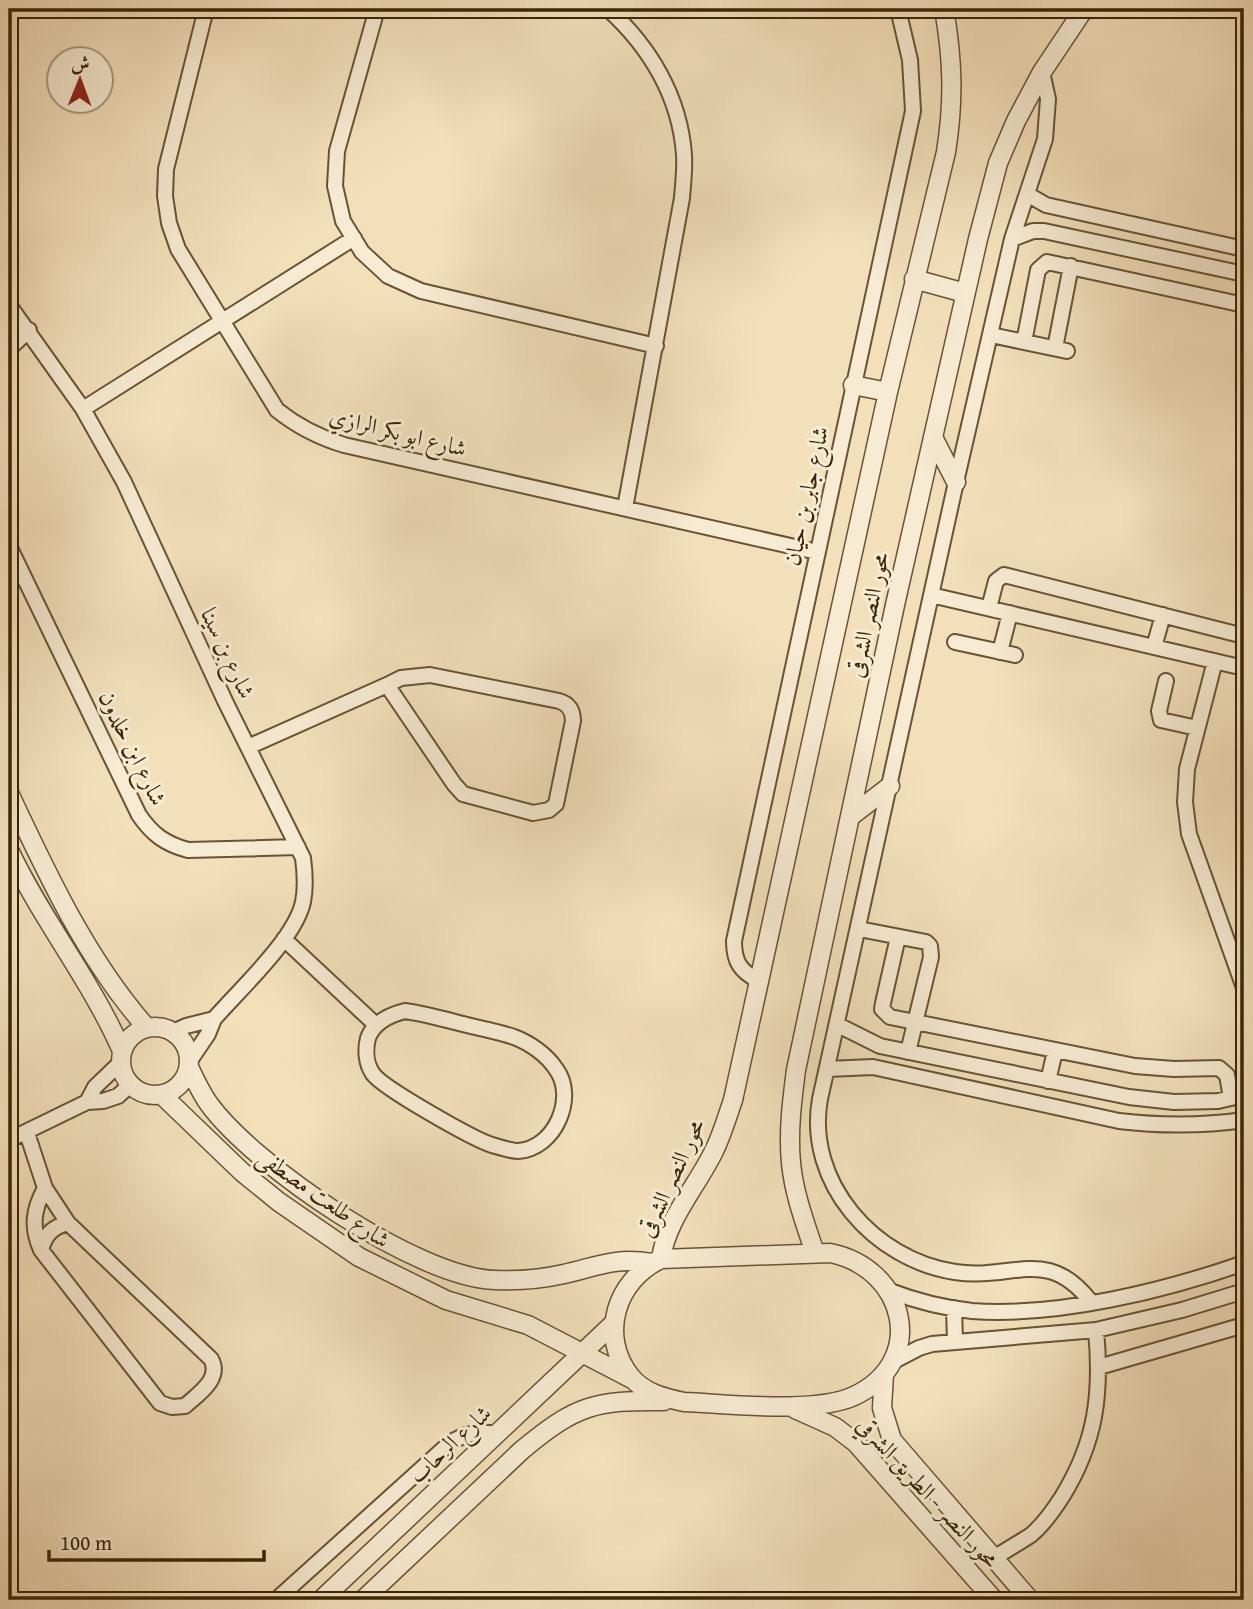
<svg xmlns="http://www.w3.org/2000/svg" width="1253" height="1609" font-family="'Gentium Book Plus',Amiri,serif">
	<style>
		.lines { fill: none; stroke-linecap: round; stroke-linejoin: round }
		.minor-casing { stroke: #685434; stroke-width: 18 }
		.tertiary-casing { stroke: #685434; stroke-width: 21 }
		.minor { stroke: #f7ebd3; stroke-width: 14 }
		.tertiary { stroke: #f7ebd3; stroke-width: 18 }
		.labels { text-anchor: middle; stroke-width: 6; stroke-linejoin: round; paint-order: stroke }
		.street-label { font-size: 23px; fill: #392507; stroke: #f7ebd3 }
	</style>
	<rect width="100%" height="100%" fill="#f3e0bb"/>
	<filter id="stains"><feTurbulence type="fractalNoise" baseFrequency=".00286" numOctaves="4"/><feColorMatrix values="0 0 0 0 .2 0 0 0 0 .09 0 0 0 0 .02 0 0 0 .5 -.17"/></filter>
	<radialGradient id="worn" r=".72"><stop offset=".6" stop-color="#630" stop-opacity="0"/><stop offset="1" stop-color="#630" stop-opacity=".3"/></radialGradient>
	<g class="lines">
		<defs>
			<path id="minor" d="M206 9 166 169 165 196 169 223 178 249 277 410C298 427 318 437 344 445L817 552
				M377 9 337 151 335 186 343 221 362 252 388 276 421 291 656 346
				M608 9C650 47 680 97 684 155 685 169 683 184 682 198L625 508
				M1042 72 1048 99 1045 139 1012 239 956 482 820 1099C805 1182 874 1260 955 1272 1013 1281 1047 1245 1091 1302
				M1027 194 1046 205 1244 249
				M1012 239 1033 231H1044L1244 274
				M9 305 83 409 124 482 225 701 303 858C305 873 306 887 303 902 295 939 240 989 214 1019L208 1034 189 1062
				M991 335 1067 351
				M1024 342 1038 270 1047 262 1244 305
				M1055 348 1071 266
				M9 349 29 330
				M83 409 354 238
				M9 546 139 815C152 834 165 844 188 850L298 847
				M931 595 1244 668
				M989 608 996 581 1004 575 1244 636
				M955 642 1015 655
				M1154 647 1163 615
				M1000 652 1010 613
				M1215 661 1187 769 1185 802 1189 834 1244 988
				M1166 681 1159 711 1161 720 1197 728
				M248 747 387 685 454 784 463 794 533 813 549 810 556 804 573 721C573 711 569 704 559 701L430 675 401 678 387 685
				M859 929 926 942 930 946 931 957 908 1052
				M898 937 883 1003 882 1009 890 1017 1135 1066 1174 1069 1219 1068 1227 1075 1231 1098
				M284 939 376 1025
				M759 981C740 971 734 962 734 941L913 111 910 60 898 9
				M405 1011C426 1014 447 1020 467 1025 483 1029 499 1032 514 1037 530 1043 547 1055 556 1069 577 1097 555 1149 518 1151 511 1151 499 1147 492 1145 473 1139 383 1088 373 1074 366 1064 365 1050 368 1038 374 1022 389 1015 405 1011Z
				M838 1025 880 1046 1129 1097 1174 1102 1218 1101 1244 1095
				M173 1032 186 1026 214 1019
				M827 1069 873 1067 1119 1121C1162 1126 1202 1126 1244 1120
				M1048 1081 1055 1051
				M87 1102 95 1087 120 1063
				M27 1133 45 1188C33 1210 31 1227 41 1250L160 1403 172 1407 185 1406C198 1394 222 1379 211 1359L68 1223 45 1188
				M9 1140 87 1102 103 1101 118 1096 130 1085
				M41 1250C45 1235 52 1227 68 1223
				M890 1291C916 1301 944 1308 972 1311 1058 1317 1164 1291 1244 1263
				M954 1308 955 1341
				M892 1362 919 1348 932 1344 1096 1330 1182 1310 1244 1291
				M1099 1367 1244 1325
				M994 1558C1006 1550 1019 1543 1031 1535 1044 1524 1053 1511 1062 1497 1096 1442 1102 1394 1096 1330
				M276 1600 450 1443C466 1433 478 1431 497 1434"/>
			<path id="tertiary" d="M914 279 965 293
				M853 385 888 392
				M933 437 956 482
				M9 793C47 874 87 960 147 1028
				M850 817 890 786
				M9 850C42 920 91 980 122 1051
				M121 1061a34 34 0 1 1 68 0a34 34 0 1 1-68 0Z
				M189 1067C195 1080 201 1093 209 1104 254 1166 418 1278 495 1280 517 1281 542 1279 564 1274 599 1266 615 1257 652 1263
				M162 1095 242 1172 279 1202 359 1257 446 1300 528 1325 632 1379
				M815 1253C805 1223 794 1194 791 1163 788 1132 792 1101 796 1070L895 605 978 239 998 163 1016 121 1042 72 1084 9
				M830 1253C906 1268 929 1361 854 1396 815 1414 730 1404 684 1402 665 1398 644 1393 631 1377 598 1336 616 1280 661 1259Z
				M661 1259C666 1220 697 1186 714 1151 722 1135 727 1117 733 1100L888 392 946 152C954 101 953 60 944 9
				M884 1374 882 1408 892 1440 1030 1600
				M795 1409 835 1427 856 1443 994 1600
				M321 1600 613 1324
				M363 1600 522 1450C576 1405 595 1400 664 1401"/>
		</defs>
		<use href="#minor" class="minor-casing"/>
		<use href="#tertiary" class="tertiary-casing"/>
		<use href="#minor" class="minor"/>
		<use href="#tertiary" class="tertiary"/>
	</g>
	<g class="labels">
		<g class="street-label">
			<text transform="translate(398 432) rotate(14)" y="8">شارع ابو بكر الرازي</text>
			<text transform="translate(806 496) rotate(-78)" y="8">شارع جابر بن حيان</text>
			<text transform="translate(868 615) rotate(-78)" y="8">محور النصر الشرقى</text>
			<text transform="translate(228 653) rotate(65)" y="8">شارع بن سينا</text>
			<text transform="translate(133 748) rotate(64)" y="8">شارع ابن خلدون</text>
			<text transform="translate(671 1178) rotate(-65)" y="8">محور النصر الشرقى</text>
			<text transform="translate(324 1198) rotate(35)" y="8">شارع طلعت مصطفى</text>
			<text transform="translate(450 1444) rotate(-43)" y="8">شارع الرحاب</text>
			<text transform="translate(928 1492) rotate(47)" y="8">محور النصر - الطريق الشرقي</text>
		</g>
	</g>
	<rect width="1253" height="1609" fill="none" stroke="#f3e0bb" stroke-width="35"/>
	<rect x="10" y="10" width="1232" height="1588" fill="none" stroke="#392507" stroke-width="3.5"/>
	<rect x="18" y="18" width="1218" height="1574" fill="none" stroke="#392507" stroke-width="2"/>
	<g transform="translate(80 80) rotate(1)"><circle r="33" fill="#f7ebd3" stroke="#ab9c81" stroke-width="2"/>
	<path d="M0-5L12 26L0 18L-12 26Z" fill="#8f2418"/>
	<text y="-10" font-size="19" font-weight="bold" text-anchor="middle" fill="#392507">ش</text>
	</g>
	<path d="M49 1550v10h215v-10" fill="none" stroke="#392507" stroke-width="3.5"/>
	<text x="60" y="1550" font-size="21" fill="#392507" stroke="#f7ebd3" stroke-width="5" paint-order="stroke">100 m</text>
	<rect width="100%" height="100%" filter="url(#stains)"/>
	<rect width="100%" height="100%" fill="url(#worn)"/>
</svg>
